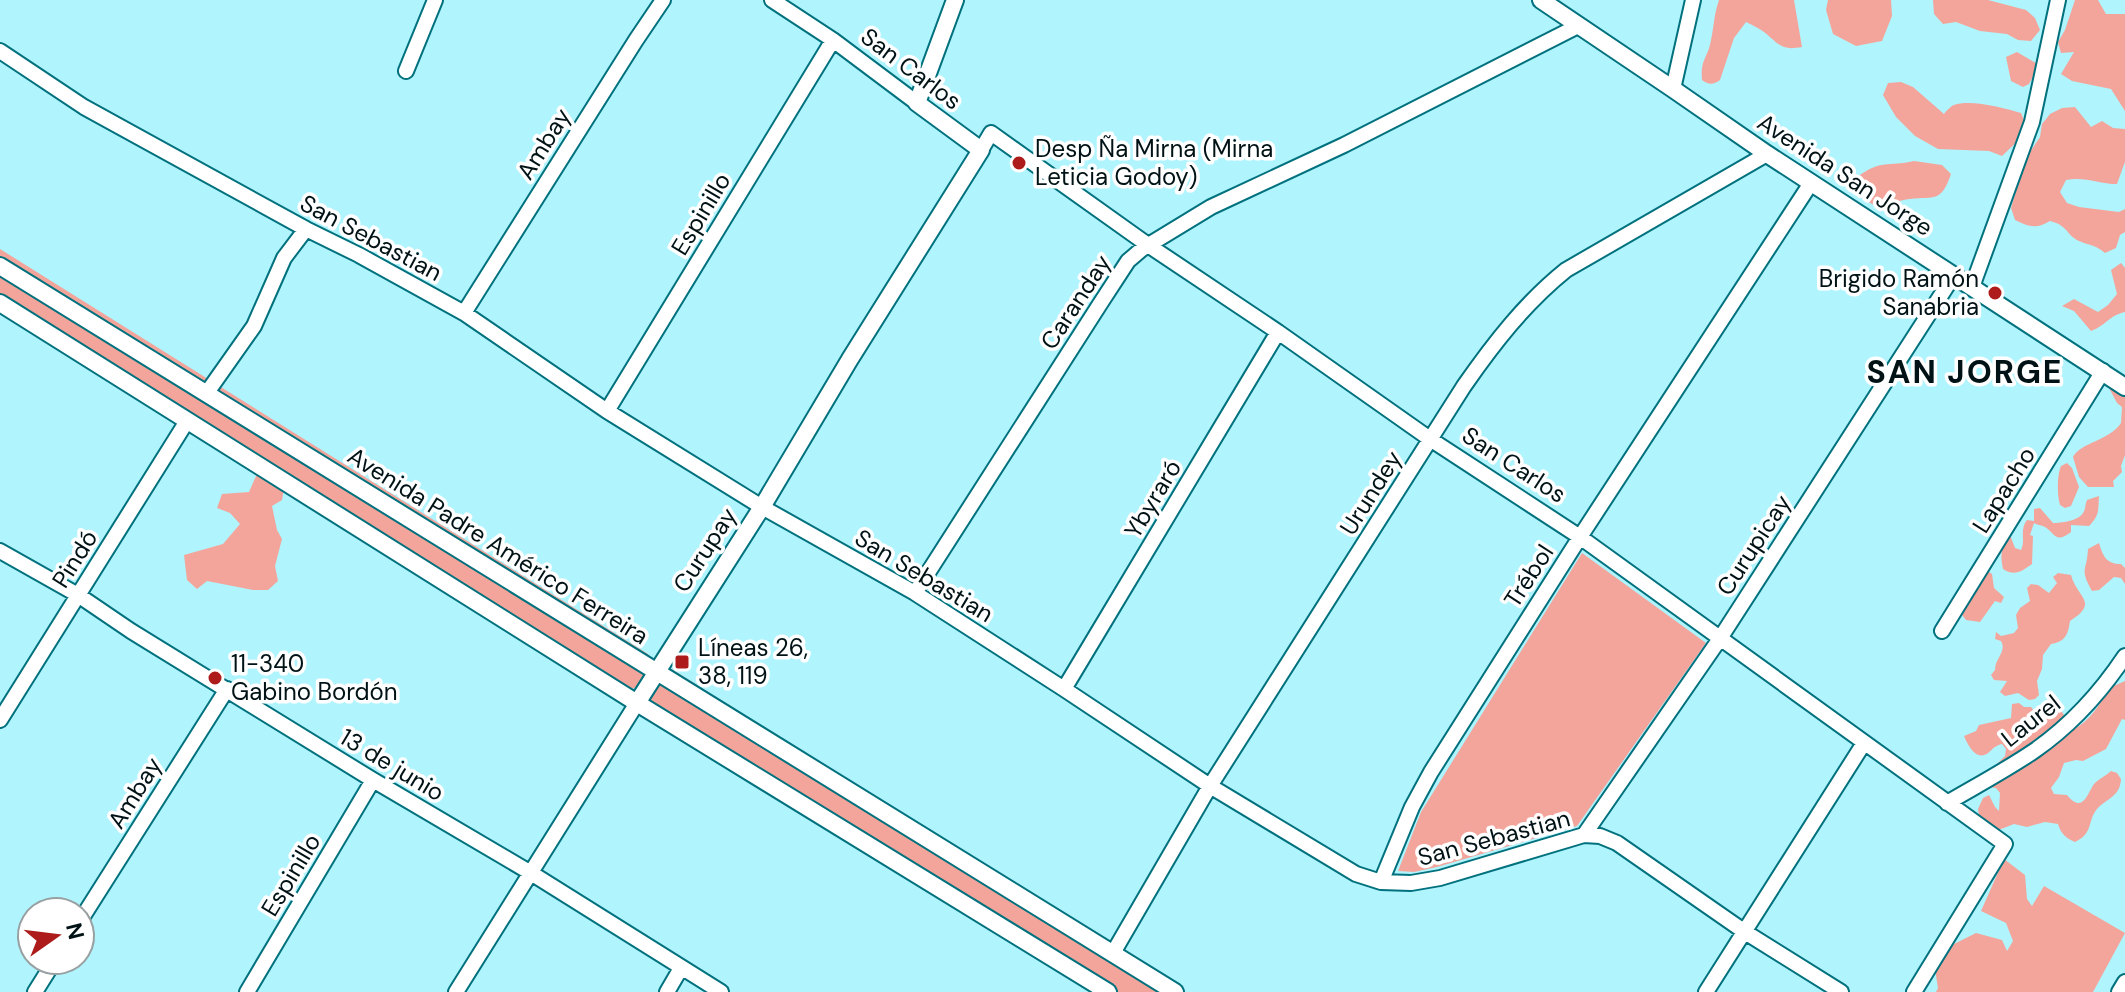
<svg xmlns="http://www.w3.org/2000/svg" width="2125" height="992" font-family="'DM Sans',sans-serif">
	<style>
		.green { fill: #f4a59b }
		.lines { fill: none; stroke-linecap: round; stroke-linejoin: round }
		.minor-casing { stroke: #00717d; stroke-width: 18 }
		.tertiary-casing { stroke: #00717d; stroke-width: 20 }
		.minor { stroke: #fff; stroke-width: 14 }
		.tertiary { stroke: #fff; stroke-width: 16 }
		.poi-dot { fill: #ad1b1b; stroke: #fff; stroke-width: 3 }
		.labels { text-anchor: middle; stroke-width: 7; stroke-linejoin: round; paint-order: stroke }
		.street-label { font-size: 24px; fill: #001215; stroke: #fff }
		.poi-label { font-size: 24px; fill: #001215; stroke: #fff; text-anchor: start }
		.district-label { font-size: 32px; font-weight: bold; letter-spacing: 2px; fill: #001215; stroke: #fff }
	</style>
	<rect width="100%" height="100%" fill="#b0f4fe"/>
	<path class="green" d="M1719 0H1794L1802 47C1781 51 1779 44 1764 32 1759 28 1752 25 1746 22L1734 38 1720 80C1713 85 1709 85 1702 80 1700 59 1708 58 1711 40 1714 26 1714 14 1719 0Z
		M1828 0H1891L1892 16 1882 41 1856 46 1833 34 1826 10Z
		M1933 0H1988L2026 10 2035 18 2040 30 2031 41 2018 40 2007 34 1980 31 1956 22 1943 24 1934 14Z
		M2075 0H2098L2106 14H2125V111L2111 89 2072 81 2061 74 2074 52 2061 53 2058 42 2065 30Z
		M2017 52 2039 65 2029 84 2023 87 2011 81 2006 57Z
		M1901 82 1913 87 1944 114C1945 112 1951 106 1954 105 1971 99 2004 108 2021 113L2026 125 2022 137 2002 156 1989 151 1938 149 1915 136 1896 117 1883 95 1888 83Z
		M2075 107 2091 127 2102 121 2113 128 2125 129V162L2117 184C2099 184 2084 176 2066 180L2060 192 2067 203 2079 207 2119 212 2125 209V232L2120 235 2116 248 2105 253C2094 244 2090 246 2079 241 2065 234 2069 226 2050 221 2037 229 2029 227 2015 220L2011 208 2018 184V170L2040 137 2042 124 2050 114 2062 108Z
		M1914 161 1942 165 1951 174C1941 203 1935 196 1910 199 1899 200 1888 205 1877 207 1861 197 1854 197 1857 177 1882 159 1887 167 1914 161Z
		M0 249 648 654C654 667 644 688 628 690L284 488 282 500 272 506 277 530 282 539 275 566 278 581 268 590H253L207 581 197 589 187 580 184 555 223 544 240 524 230 513 217 508 222 494 249 492 260 467 0 299Z
		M2121 263 2125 268V312C2108 316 2107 325 2091 331L2074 311 2062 306 2074 299 2098 312 2108 305 2117 294 2111 270Z
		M2114 383 2125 395V455L2121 466 2122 472 2113 481 2114 487H2088L2079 477 2073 457C2081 442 2109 441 2121 423L2122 407 2117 403 2108 386Z
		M2067 463 2072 468 2079 487 2071 506 2065 508 2060 505C2057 496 2057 475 2061 466Z
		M2099 496C2098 510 2100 515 2089 526L2071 525V532C2055 544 2056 534 2045 527 2041 525 2037 525 2034 523L2030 535 2033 536 2032 564C2022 571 2015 577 2003 569 2000 555 2001 546 2010 535L2015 548 2021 550C2026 540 2019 531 2027 520L2034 521V509L2040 508 2053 523C2061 523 2078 521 2083 513 2086 509 2085 504 2087 500Z
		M2099 543C2103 556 2106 564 2121 564L2125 568V584L2121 578 2114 577 2099 590 2092 591C2079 568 2087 572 2088 549Z
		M1582 553 1706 643 1577 826 1437 867 1414 872 1398 871 1421 812Z
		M1986 570 1992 574 1994 588 2004 597 2001 603 1995 601 1980 622 1966 620 1962 615V609L1968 603 1972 591 1978 588 1979 581Z
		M2058 573 2071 575C2077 598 2100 602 2070 621 2068 635 2065 642 2051 644L2043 655 2042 669 2037 681 2039 695 2035 699 2029 700 2018 693 2005 696 2000 692 2007 681 1994 680 1991 675 1995 670C1995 658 2007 652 2001 641L1995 639 1996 632 2001 636 2014 633 2018 628 2016 615 2020 608 2030 601 2027 588 2031 584 2038 585 2049 593 2057 583 2053 577Z
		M664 667 670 668 1184 992H1116L649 702 646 697Z
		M2125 681V720L2122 719 2106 749 2083 761 2076 760 2064 763 2059 777 2051 788 2054 794 2067 795C2084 816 2088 790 2095 783 2099 779 2107 775 2111 771L2117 773 2121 779C2120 797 2107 798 2097 809 2087 821 2094 833 2075 842 2066 838 2061 834 2058 824L2045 822 2027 827 2014 824 1996 831 1980 822 1978 809 1983 798 1989 795 1995 807 1999 811 2000 793 1996 788 1989 787 1987 774 2005 756 2006 749 2002 744C1992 746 1990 754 1984 755 1974 758 1967 743 1964 736L1976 731 1979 725 2011 718 2012 704 2019 703 2024 707H2031L2035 712 2048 713 2060 709 2064 715 2062 721 2068 727 2074 729C2089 721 2101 705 2107 689Z
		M2004 859 2025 875 2027 899 2032 906 2044 886 2125 933 2093 992H1936L1938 988 1934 963 1954 944 1976 933 2002 940 2007 951 2013 941 2006 923 1981 911Z"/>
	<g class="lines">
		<defs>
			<path id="minor" d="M772 0 833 40 917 103
				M0 51 84 107 306 229 359 255 464 313 607 411 762 507 915 593 1064 689 1210 786 1356 874 1381 882 1411 883 1440 878 1584 835 1600 836 1617 843 1745 932 1841 992
				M406 71 435 0
				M1673 89 1693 0
				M981 150 991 133 1148 245 1278 332 1430 439 1580 537 2005 844 1914 992
				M1972 287 2032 122 2058 0
				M464 313 636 40 663 0
				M206 394 254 326 284 258 306 229
				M607 411 833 40
				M0 551 78 595 131 631 373 780 531 873 721 992
				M915 593 1100 304 1128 261 1142 249 1211 207 1344 145 1578 26
				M1942 631 2103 371
				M1064 689 1278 332
				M0 720 187 421
				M1947 803C1976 786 2006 770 2034 751 2070 726 2101 692 2125 656
				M1584 835 1719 640 1954 275
				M1381 882 1412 807 1431 772 1580 537 1811 183
				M80 921 227 689
				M1113 953 1210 786 1464 386C1494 343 1525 303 1566 270L1767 154
				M35 992 55 960
				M247 992 373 780
				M456 992 637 703
				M667 992 681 968
				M1706 992 1864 743
				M2119 992 2125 982"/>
			<path id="tertiary" d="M1541 0 1673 89 1767 154 2125 387
				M0 266 1175 992
				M0 303 637 703 1108 992
				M637 703 762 507 850 359 981 150 917 103 955 0"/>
		</defs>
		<use href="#minor" class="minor-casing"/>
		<use href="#tertiary" class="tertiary-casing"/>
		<use href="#minor" class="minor"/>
		<use href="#tertiary" class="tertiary"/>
	</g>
	<g class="poi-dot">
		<circle cx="1019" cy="163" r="8"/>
		<circle cx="1995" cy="293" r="8"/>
		<rect x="674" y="654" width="16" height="16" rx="4"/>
		<circle cx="215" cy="678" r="8"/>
	</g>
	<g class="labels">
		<g class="street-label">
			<text transform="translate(911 69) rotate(37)" y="8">San Carlos</text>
			<text transform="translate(544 144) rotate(-58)" y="8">Ambay</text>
			<text transform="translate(1845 175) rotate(33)" y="8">Avenida San Jorge</text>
			<text transform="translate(701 214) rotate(-59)" y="8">Espinillo</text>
			<text transform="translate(371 238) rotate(28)" y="8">San Sebastian</text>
			<text transform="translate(1076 302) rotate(-57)" y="8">Caranday</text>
			<text transform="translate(1514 465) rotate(33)" y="8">San Carlos</text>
			<text transform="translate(2004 490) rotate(-58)" y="8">Lapacho</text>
			<text transform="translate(1371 493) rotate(-58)" y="8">Urundey</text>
			<text transform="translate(1153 499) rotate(-59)" y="8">Ybyraró</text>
			<text transform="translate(1754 545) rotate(-57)" y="8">Curupicay</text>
			<text transform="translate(498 546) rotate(32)" y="8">Avenida Padre Américo Ferreira</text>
			<text transform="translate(705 550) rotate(-57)" y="8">Curupay</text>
			<text transform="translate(75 559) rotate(-58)" y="8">Pindó</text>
			<text transform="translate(924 576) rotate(31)" y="8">San Sebastian</text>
			<text transform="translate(1529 576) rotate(-57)" y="8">Trébol</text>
			<text transform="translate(2031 721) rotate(-38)" y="8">Laurel</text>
			<text transform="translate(392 765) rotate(31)" y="8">13 de junio</text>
			<text transform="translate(135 793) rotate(-58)" y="8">Ambay</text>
			<text transform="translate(1494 838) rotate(-15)" y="8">San Sebastian</text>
			<text transform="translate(291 875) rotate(-59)" y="8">Espinillo</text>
		</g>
		<g class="poi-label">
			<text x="1035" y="157">Desp Ña Mirna (Mirna<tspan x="1035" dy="28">Leticia Godoy)</tspan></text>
			<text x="1979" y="287" text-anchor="end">Brigido Ramón<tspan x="1979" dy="28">Sanabria</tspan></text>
			<text x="698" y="656">Líneas 26,<tspan x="698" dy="28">38, 119</tspan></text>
			<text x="231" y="672">11-340<tspan x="231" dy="28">Gabino Bordón</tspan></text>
		</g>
		<g class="district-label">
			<text x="1965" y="383">SAN JORGE</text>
		</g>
	</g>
	<g transform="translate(56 936) rotate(76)"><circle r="38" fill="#ffffff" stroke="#99a0a1" stroke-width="2"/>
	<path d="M0-6L14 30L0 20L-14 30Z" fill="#ad1b1b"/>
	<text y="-12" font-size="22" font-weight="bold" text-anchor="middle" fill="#001215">N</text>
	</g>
</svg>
